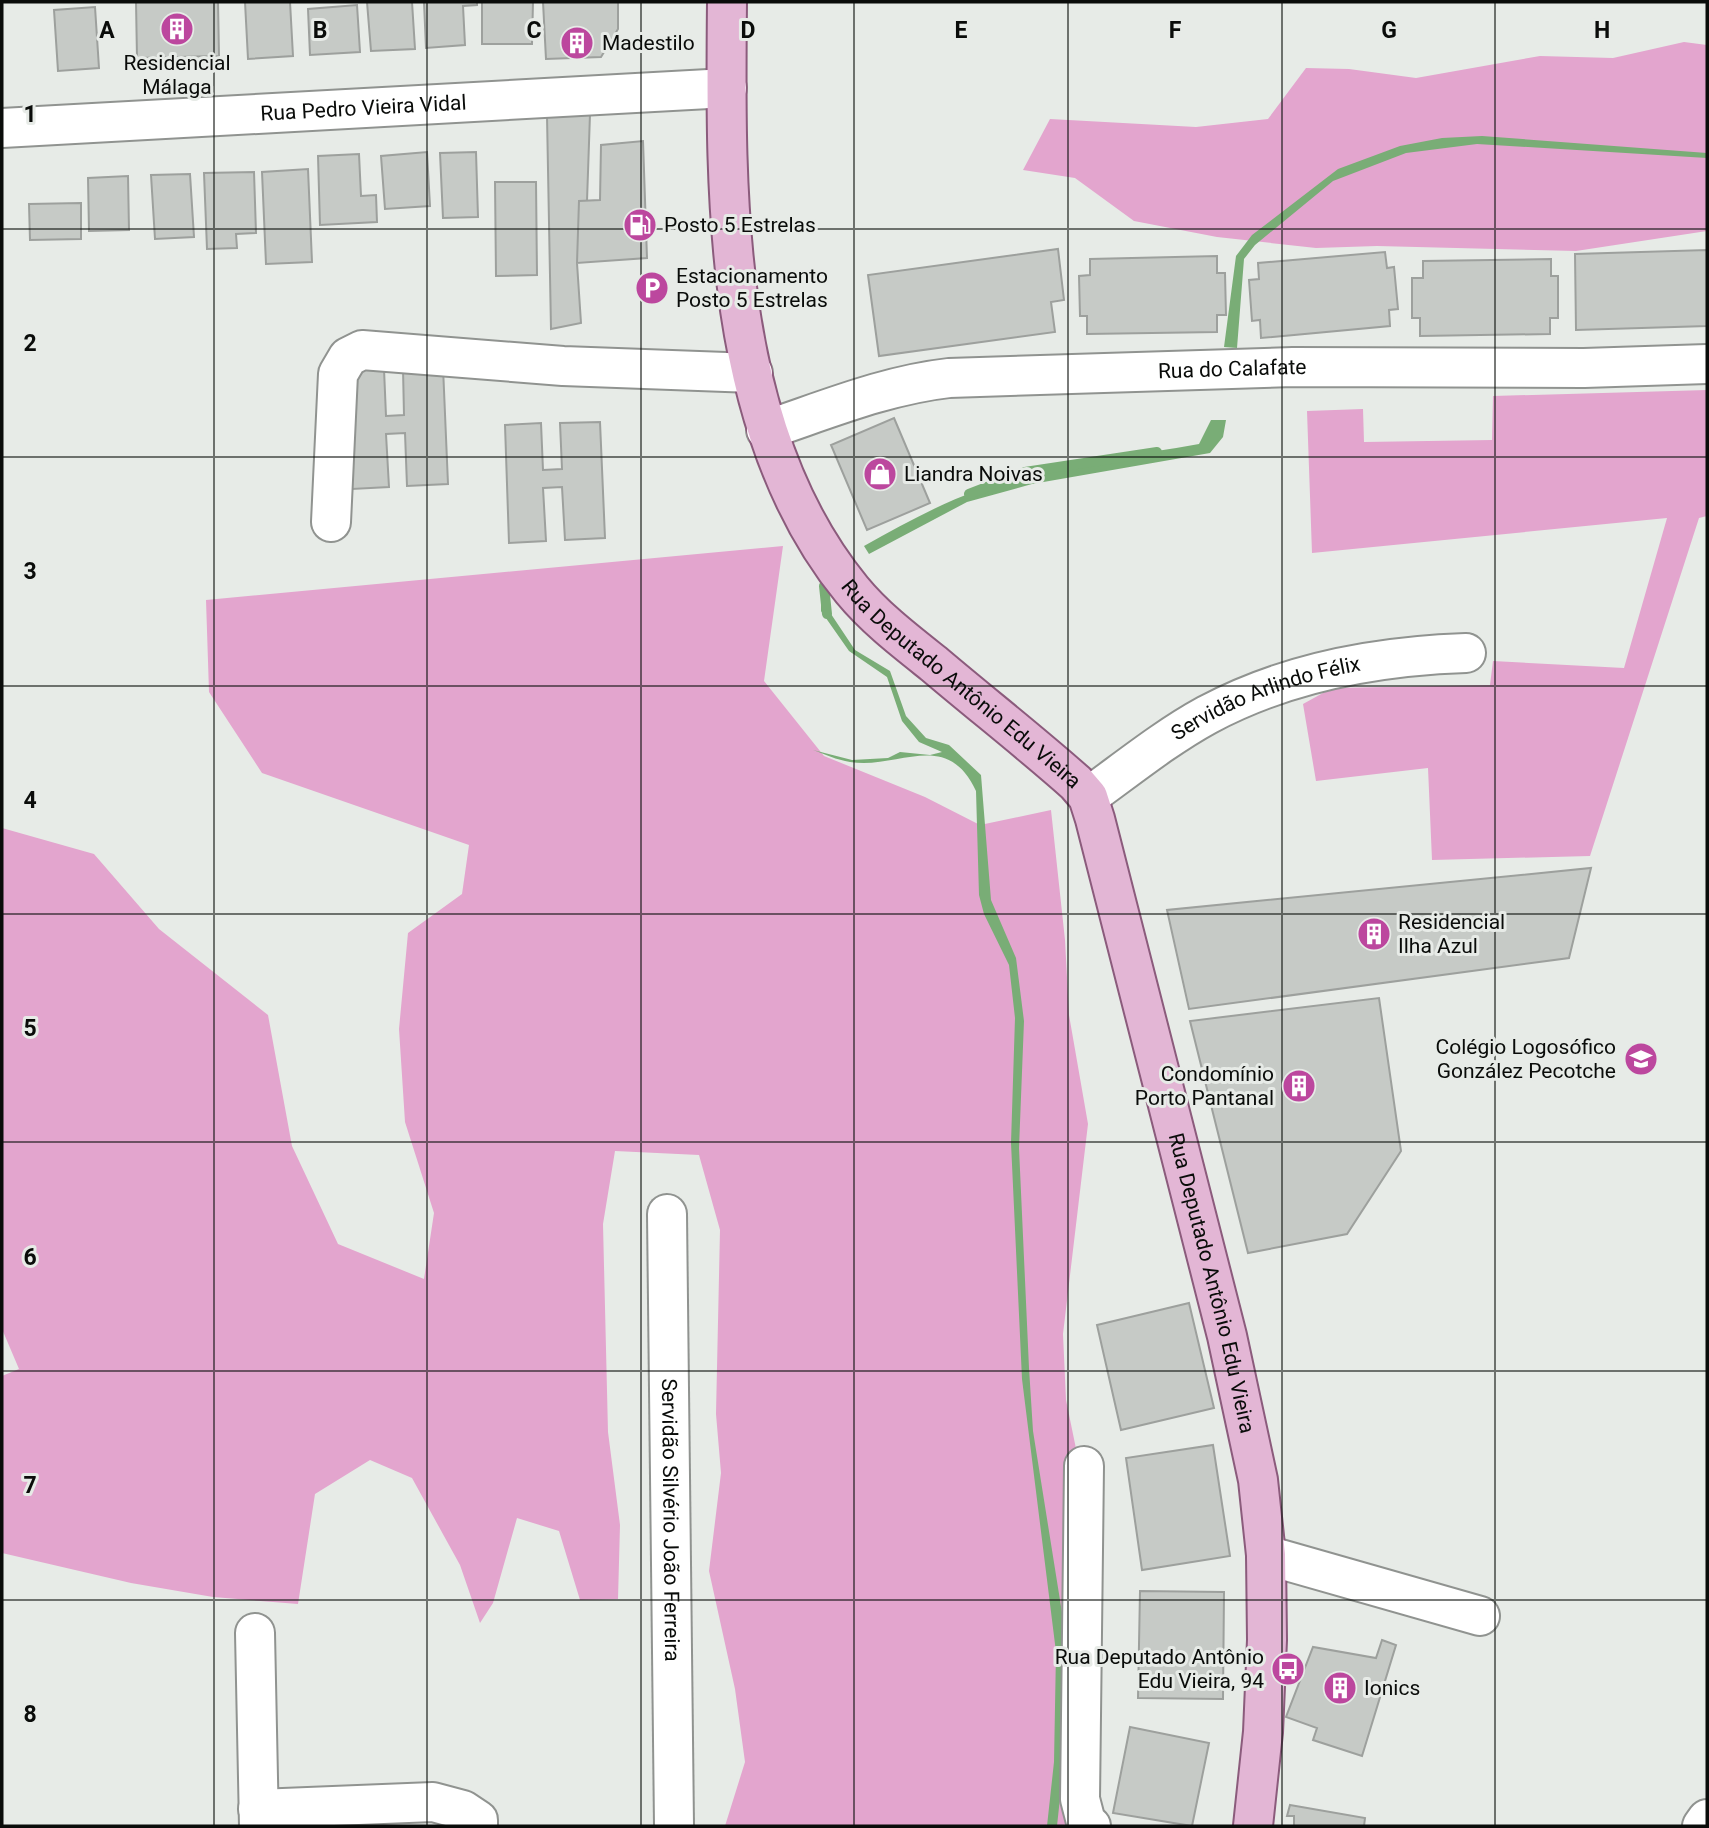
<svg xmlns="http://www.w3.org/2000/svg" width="1709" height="1828" font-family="Roboto,sans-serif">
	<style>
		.green { fill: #e3a5ce }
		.water { fill: #79ad76 }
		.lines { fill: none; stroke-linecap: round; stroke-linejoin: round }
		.stream { stroke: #79ad76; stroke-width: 10 }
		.building { fill: #c6cac6; stroke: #9da09d; stroke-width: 2 }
		.minor-casing { stroke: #909390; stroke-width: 42 }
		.major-casing { stroke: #8b5b7c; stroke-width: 42 }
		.minor { stroke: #fff; stroke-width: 38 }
		.major { stroke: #e3b6d5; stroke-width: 38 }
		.grid { fill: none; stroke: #0a0c0a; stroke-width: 2; stroke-opacity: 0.55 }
		.labels { text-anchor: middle; stroke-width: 6; stroke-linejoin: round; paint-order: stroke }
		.poi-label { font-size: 21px; fill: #0a0c0a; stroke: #e7ebe7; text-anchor: start }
		.street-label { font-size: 21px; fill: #0a0c0a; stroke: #e7ebe7 }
		.grid-label { font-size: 23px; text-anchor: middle; font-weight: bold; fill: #0a0c0a; stroke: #e7ebe7; stroke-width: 6; stroke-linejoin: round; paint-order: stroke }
	</style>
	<rect width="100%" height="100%" fill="#e7ebe7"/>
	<path class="green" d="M1684 42 1707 45V231L1576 251 1377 246 1316 248 1217 237 1134 221 1075 178 1023 170 1050 119 1196 127 1268 119 1306 68 1349 69 1416 78 1540 56 1613 58Z
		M1707 390V516L1699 518 1590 856 1432 860 1428 768 1316 781 1303 704 1332 688 1490 685 1493 661 1624 668 1667 518 1312 553 1307 411 1363 409 1364 442 1492 440 1493 396Z
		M783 546 764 681 824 756 925 797 980 825 1051 810 1065 940 1069 1015 1088 1124 1063 1334 1066 1400 1081 1473 1082 1826H725L745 1762 735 1689 709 1571 721 1473 716 1414 720 1230 699 1155 615 1151 603 1224 608 1432 620 1525 618 1599 580 1600 559 1531 517 1518 493 1603 480 1623 460 1565 412 1478 370 1460 315 1494 298 1604 213 1597 131 1583 2 1553V1376L19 1369 2 1329V828L94 854 159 929 268 1015 292 1146 338 1244 424 1279 434 1213 405 1122 399 1029 408 933 462 894 469 845 262 773 209 692 206 600Z"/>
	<path class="water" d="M1482 136 1707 153V158L1477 144 1406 153 1333 181 1255 245 1244 259 1237 348 1224 347 1236 256 1252 235 1338 169 1400 146 1442 138Z
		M1211 420H1226L1223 437 1210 453 1032 484 967 502 869 554 864 546C902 525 939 504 979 490 1049 465 1126 457 1199 444Z
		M821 599 855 650 890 671 906 716 926 738 949 745 981 775 991 900 1016 958 1024 1021 1019 1148 1029 1368 1033 1431 1063 1619 1067 1733 1057 1826H1047L1054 1762 1056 1652 1022 1379 1011 1143 1015 1018 1009 965 984 914 979 895 976 791C947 728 898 770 850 762 837 760 824 754 813 750L852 760 888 758 900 752 930 755 942 752 919 742 902 721 887 677 849 651 821 611Z"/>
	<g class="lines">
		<path class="stream" d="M969 494 1025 472 1157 452
			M824 586 827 614"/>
	</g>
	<path class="building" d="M136 2H218L219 56 137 58Z
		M245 2H290L293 56 248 59Z
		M367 2H412L415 49 371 51Z
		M424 2H477V5L463 6 465 45 426 48Z
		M482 2H533L532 44H482Z
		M543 2H618V29L601 57 546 59Z
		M357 5 360 52 310 55 308 9Z
		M95 7 99 68 58 71 54 10Z
		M590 114 587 201H579L577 263 581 323 551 329 547 116Z
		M643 141 647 258 577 263 579 201 600 200 601 145Z
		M427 152 430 206 385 209 381 156Z
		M476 152 478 217 443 218 440 153Z
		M359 154 361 196 376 195 377 222 320 225 318 156Z
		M308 169 312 262 266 264 262 172Z
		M254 172 256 233 236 234 237 248 207 249 204 173Z
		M190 174 194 237 155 239 151 175Z
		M128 176 129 230 89 231 88 178Z
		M495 182H536L537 275 496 276Z
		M81 203V239L30 240 29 204Z
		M1058 249 1064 300 1051 302 1055 332 879 356 868 275Z
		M1707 250V326L1576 330 1575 254Z
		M1385 252 1387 268 1394 267 1398 309 1389 310 1390 326 1261 338 1260 320 1252 321 1249 280 1259 279 1258 263Z
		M1217 256V273H1225L1226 315H1217V332L1087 334V316H1080L1079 276 1090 275V259Z
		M1551 259V276H1558V318H1550V334L1420 336V318H1412V278H1423V261Z
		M443 367 448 484 407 486 405 433 386 434 389 487 352 489 347 370 384 369 386 416 404 415 403 369Z
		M894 418 930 503 867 530 831 445Z
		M600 422 605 538 565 540 562 487 543 488 546 541 509 543 505 425 541 423 543 470 562 469 560 423Z
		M1591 868 1569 958 1189 1009 1167 910Z
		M1379 998 1401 1151 1347 1234 1248 1253 1190 1021Z
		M1189 1303 1214 1408 1121 1430 1097 1325Z
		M1213 1445 1230 1556 1142 1570 1126 1458Z
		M1140 1591 1224 1592 1223 1699 1138 1698Z
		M1382 1640 1396 1645 1362 1756 1313 1740 1317 1728 1286 1717 1313 1647 1376 1658Z
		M1130 1727 1209 1743 1192 1826 1113 1813Z
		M1290 1805 1365 1818 1364 1826H1294V1816H1287Z"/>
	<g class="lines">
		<defs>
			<g id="minor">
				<path id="s1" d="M2 128 727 88"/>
				<path id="s2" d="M766 430C826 410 886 385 949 378L1293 367 1584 368 1707 364"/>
				<path d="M331 522 338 374 348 357 362 350 563 366 753 373"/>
				<path id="s3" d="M1088 797C1127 769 1165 738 1207 715 1287 672 1376 656 1466 653"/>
				<path id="s4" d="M667 1214 674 1826"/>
				<path d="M1084 1466 1080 1799 1086 1822 1091 1826"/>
				<path d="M1266 1555 1480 1616"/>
				<path d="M255 1633 259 1826"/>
				<path d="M258 1809 433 1802 463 1810 478 1820V1826"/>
				<path d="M1702 1826 1707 1819"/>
			</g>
			<g id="major">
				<path id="s5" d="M727 2C725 196 722 432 852 590 875 618 905 641 934 664 981 704 1030 742 1076 783L1088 797 1095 819 1227 1336 1258 1480 1266 1555 1267 1640 1263 1732 1253 1826"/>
			</g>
		</defs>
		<use href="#minor" class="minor-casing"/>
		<use href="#major" class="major-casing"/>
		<use href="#minor" class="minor"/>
		<use href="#major" class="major"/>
	</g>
	<path class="grid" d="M214 2V1826M427 2V1826M641 2V1826M854 2V1826M1068 2V1826M1282 2V1826M1495 2V1826M2 229H1707M2 457H1707M2 686H1707M2 914H1707M2 1142H1707M2 1371H1707M2 1600H1707"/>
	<defs>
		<symbol id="building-disc" viewBox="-11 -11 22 22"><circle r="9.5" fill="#bc479e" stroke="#e7ebe7"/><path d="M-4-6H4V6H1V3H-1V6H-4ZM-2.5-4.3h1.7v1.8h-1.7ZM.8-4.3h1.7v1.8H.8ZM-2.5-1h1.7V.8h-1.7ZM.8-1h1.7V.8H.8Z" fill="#fff"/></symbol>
		<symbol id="fuel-disc" viewBox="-11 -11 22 22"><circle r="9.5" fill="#bc479e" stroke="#e7ebe7"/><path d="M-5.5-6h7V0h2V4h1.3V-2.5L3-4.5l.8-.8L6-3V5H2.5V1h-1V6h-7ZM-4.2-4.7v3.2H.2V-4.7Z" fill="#fff"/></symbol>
		<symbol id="parking-disc" viewBox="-11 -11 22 22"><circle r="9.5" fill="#bc479e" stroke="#e7ebe7"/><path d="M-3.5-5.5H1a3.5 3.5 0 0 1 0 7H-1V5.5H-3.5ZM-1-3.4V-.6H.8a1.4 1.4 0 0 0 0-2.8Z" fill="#fff"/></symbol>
		<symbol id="shop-disc" viewBox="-11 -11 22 22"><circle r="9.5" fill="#bc479e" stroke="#e7ebe7"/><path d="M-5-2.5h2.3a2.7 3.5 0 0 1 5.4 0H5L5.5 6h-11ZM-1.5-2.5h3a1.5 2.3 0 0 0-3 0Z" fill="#fff"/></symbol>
		<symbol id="university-disc" viewBox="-11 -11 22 22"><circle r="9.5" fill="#bc479e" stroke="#e7ebe7"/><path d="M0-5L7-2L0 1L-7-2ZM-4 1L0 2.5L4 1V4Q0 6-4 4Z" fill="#fff"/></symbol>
		<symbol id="bus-disc" viewBox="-11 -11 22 22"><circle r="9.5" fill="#bc479e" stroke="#e7ebe7"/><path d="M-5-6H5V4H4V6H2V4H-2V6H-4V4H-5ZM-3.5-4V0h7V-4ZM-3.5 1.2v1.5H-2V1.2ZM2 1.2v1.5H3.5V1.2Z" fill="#fff"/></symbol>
	</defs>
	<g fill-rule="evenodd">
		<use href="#building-disc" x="158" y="10" width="38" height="38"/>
		<use href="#building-disc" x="558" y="24" width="38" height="38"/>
		<use href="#fuel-disc" x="621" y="206" width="38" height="38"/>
		<use href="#parking-disc" x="633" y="269" width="38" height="38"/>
		<use href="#shop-disc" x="861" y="455" width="38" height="38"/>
		<use href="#building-disc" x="1355" y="915" width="38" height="38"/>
		<use href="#university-disc" x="1622" y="1040" width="38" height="38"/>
		<use href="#building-disc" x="1280" y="1067" width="38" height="38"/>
		<use href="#bus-disc" x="1269" y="1650" width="38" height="38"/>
		<use href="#building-disc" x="1321" y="1669" width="38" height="38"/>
	</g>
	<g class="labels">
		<g class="poi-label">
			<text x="602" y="50">Madestilo</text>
			<text x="177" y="70" text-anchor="middle">Residencial<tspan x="177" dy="24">Málaga</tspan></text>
			<text x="664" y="232">Posto 5 Estrelas</text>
			<text x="676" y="283">Estacionamento<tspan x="676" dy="24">Posto 5 Estrelas</tspan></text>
			<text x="904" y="481">Liandra Noivas</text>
			<text x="1398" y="929">Residencial<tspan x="1398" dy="24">Ilha Azul</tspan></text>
			<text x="1616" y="1054" text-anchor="end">Colégio Logosófico<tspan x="1616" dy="24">González Pecotche</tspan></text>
			<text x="1274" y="1081" text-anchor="end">Condomínio<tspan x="1274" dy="24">Porto Pantanal</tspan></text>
			<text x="1264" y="1664" text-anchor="end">Rua Deputado Antônio<tspan x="1264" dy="24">Edu Vieira, 94</tspan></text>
			<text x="1364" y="1695">Ionics</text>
		</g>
		<g class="street-label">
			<text dy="7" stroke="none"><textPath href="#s1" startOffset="362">Rua Pedro Vieira Vidal</textPath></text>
			<text dy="7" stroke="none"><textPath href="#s2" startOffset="474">Rua do Calafate</textPath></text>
			<text dy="7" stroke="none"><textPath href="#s5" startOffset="758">Rua Deputado Antônio Edu Vieira</textPath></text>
			<text dy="7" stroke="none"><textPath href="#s3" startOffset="206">Servidão Arlindo Félix</textPath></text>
			<text dy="7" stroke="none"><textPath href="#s5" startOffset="1430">Rua Deputado Antônio Edu Vieira</textPath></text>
			<text dy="7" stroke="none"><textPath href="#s4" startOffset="306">Servidão Silvério João Ferreira</textPath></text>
		</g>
	</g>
	<g class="grid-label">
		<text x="107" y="38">A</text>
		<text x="320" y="38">B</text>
		<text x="534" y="38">C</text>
		<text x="748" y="38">D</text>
		<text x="961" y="38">E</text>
		<text x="1175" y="38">F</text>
		<text x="1389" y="38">G</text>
		<text x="1602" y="38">H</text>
		<text x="30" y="122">1</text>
		<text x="30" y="351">2</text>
		<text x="30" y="579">3</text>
		<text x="30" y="808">4</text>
		<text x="30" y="1036">5</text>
		<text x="30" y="1265">6</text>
		<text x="30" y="1493">7</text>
		<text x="30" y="1722">8</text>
	</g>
	<rect width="1709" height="1828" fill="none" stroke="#0a0c0a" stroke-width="7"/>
</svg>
